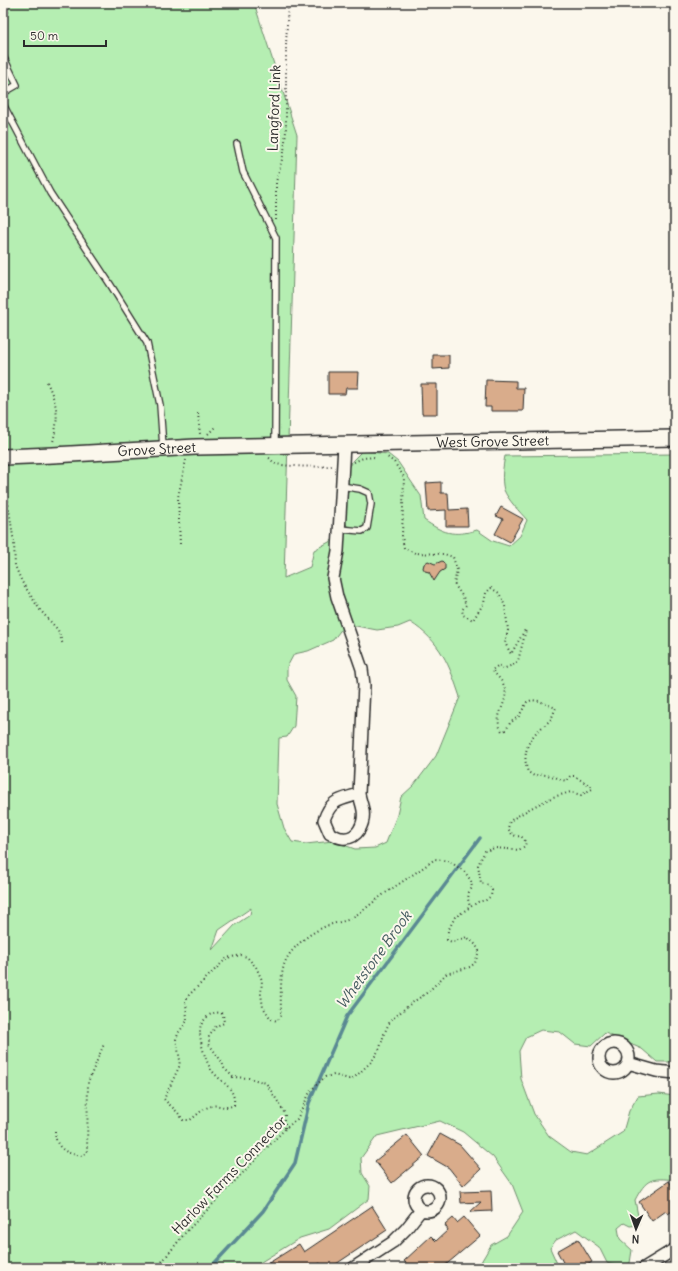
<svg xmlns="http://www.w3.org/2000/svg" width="678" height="1271" font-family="Delius,sans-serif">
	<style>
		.green { fill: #b5eeb2; stroke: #708c6e; fill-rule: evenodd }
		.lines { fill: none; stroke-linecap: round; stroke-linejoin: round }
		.stream { stroke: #5a8993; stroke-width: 3.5 }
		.building { fill: #d9ac8b; stroke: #2b2b2b }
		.lane-casing { stroke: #2b2b2b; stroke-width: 8 }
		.street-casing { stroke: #2b2b2b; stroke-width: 14 }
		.secondary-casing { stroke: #2b2b2b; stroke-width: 18 }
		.path { stroke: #2b2b2b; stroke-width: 2; stroke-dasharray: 1 3; stroke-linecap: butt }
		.lane { stroke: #fbf7ec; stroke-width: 5.5 }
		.street { stroke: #fbf7ec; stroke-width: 11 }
		.secondary { stroke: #fbf7ec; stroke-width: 15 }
		.labels { text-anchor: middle; stroke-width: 4; stroke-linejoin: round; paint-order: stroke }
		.street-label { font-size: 14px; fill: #2b2b2b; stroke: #fbf7ec }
		.water-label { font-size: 15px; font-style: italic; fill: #435a5f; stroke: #fbf7ec }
	</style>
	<rect width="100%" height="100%" fill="#fbf7ec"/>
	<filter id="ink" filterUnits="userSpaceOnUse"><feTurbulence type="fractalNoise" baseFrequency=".025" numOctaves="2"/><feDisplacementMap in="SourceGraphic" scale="8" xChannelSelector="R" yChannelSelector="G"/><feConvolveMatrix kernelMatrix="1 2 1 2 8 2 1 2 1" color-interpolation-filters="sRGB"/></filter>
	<g filter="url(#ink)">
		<path class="green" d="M3 3H254L297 135 284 578 310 567 314 550 350 531 345 522 340 480 353 460 362 451 388 454 398 462 421 496 424 520C443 533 453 537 477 530L493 541 509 546 520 536 527 520C520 512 508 500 504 490 501 480 503 466 505 456L675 454V1062H657L642 1049 605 1033 591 1046 575 1044 560 1032 541 1030 526 1037 519 1051 521 1079 534 1114 549 1136 571 1152 587 1155 623 1132 629 1111 638 1096 659 1094 675 1096V1180C651 1177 646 1179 635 1200L638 1216 639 1225 630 1226 624 1223 618 1228 620 1239 632 1250 630 1263 621 1267 607 1263 599 1247 576 1230 556 1240 550 1248 559 1268H527L525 1266 481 1262 491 1245 507 1236 523 1212 512 1184 493 1157 463 1132 440 1121 377 1136 361 1158 362 1173 370 1186 369 1199 329 1229 300 1238 261 1262 257 1268H3ZM410 622C441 642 449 664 460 697L436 756 414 785 401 797 397 815 386 843 375 848 355 849 333 841 306 844 292 842 284 828 277 804 279 738 287 737 294 726 296 696 287 680V667L294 654 308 651 333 640 343 627 356 626 377 630 398 627ZM251 908 250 915 235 925 212 950 219 930Z"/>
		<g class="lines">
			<path class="stream" d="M210 1268 263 1211 295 1163 309 1103 347 1016 480 838"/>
		</g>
		<path class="building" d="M433 355H449V368L433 369Z
			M328 372H359L358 388H346L345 394H328Z
			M486 380 516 381V388H524L523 411H491V407H485Z
			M421 384H437V414H422Z
			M441 482V493H448L449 510 467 509 468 526H446V510L428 511 426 483Z
			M501 507 523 519 510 542 495 534 503 519 496 516Z
			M428 561 435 564 442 561 445 564V569L440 572 434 581 429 572 425 571 423 568 424 564Z
			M440 1134 460 1145 481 1169 463 1186 449 1168 428 1156Z
			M407 1135 424 1156 392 1183 375 1161Z
			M669 1181 675 1190V1209L668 1214 666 1211 652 1221 639 1202Z
			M491 1191 492 1211 470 1212 481 1202 461 1203 460 1192Z
			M372 1206 387 1230 330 1268H323L320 1263 312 1268H261L299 1244 304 1252Z
			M464 1217 480 1236 442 1268H410L404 1261 431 1236 436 1241 448 1230 445 1225 453 1218 457 1223Z
			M578 1239 592 1262 582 1268H566L557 1251Z"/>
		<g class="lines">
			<defs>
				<path id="lane" d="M3 56 17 85 3 93
					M3 104 50 193 110 284 147 343 160 405 163 447
					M237 144 243 172 276 238 275 445
					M339 529 362 531 367 528 371 504 369 493 360 489 341 486"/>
				<path id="street" d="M344 445 338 551 333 578 337 597 362 669 364 685 359 794C360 800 362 804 363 810 365 823 358 840 342 838 339 838 334 835 330 834L324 820C331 799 340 800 359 794
					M599 1058a15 15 0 1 1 30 0a15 15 0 1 1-30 0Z
					M628 1063 656 1071 675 1073
					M414 1198a13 13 0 1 1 26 0a13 13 0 1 1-26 0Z
					M353 1268 393 1242 406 1229 421 1210
					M644 1268 675 1249"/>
				<g id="secondary">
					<path id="s1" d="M3 457 53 455 196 447 675 438"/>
				</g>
			</defs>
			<use href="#lane" class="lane-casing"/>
			<use href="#street" class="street-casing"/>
			<use href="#secondary" class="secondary-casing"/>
			<path class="path" d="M3 18 8 14V3
				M276 220V182L284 152 286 131V46L288 3
				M47 382C58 407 59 415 53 442
				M198 413 200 434
				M208 434 215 427
				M269 458C271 459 272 461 274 463 281 467 323 467 332 466
				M354 462 363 458 375 457
				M3 469 14 543 15 566 22 582 40 610 58 630 63 645
				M180 544 178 497 186 460
				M285 1128V1114L280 1105 266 1083 249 1078 233 1077 224 1068 222 1062 209 1044V1037L216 1026 224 1023 223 1014C216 1011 211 1013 206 1018 204 1020 202 1023 201 1025 197 1035 206 1064 213 1072 222 1083 236 1088 234 1105 223 1110 221 1104 212 1106 202 1108 198 1115 190 1120H183C178 1111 170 1106 164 1099L179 1067 180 1060 176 1039 179 1032 187 1021 186 1001 189 995 227 958 241 955 247 957 256 967 262 980 261 994 263 1007 271 1019 277 1021 281 1016C281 1001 279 971 287 958 296 943 313 931 329 925 337 922 346 922 353 917 365 910 375 900 387 892 403 881 419 871 435 859L449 861 465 872 471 881 472 888 469 892 468 899 470 907
				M55 1131C55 1149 67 1154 83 1156L87 1151 88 1082 104 1044
				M157 1268 185 1233 285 1129 297 1119 311 1090 325 1077 334 1075 349 1079 354 1078 372 1061 380 1048 384 1034 390 1021 409 1005 428 992 446 974 470 967 475 963 479 951 476 945 467 937 452 942 447 940 448 931 455 917 478 902 486 900 491 896 492 890 488 885 481 883 478 865 485 851 495 848 519 850 525 846 526 842 521 836C514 837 511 834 508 828L510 821 516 817 531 808 553 797 571 792 581 795 592 789 591 786 574 776H570L566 781C556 778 545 772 534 776L528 772C522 757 527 740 539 730 543 726 548 723 551 719 553 716 554 711 556 708L539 701 532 700 527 702 519 716 510 723 506 730 502 731C491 715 511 702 504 686 502 680 496 675 492 670L499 665 503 669 515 664 518 661 526 630H525L511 654 505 643 508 630 505 606 499 593 491 588 486 593 484 603 473 620 463 615 462 610 466 605 463 597 454 584 457 570 453 557 444 554 415 553 404 548 402 536 404 477 394 462 386 456"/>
			<use href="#lane" class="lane"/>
			<use href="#street" class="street"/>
			<use href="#secondary" class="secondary"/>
		</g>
	</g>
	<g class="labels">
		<g class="street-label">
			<text transform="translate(274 108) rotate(-88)" y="5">Langford Link</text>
			<text dy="5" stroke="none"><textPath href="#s1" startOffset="490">West Grove Street</textPath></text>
			<text dy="5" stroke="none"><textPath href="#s1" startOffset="154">Grove Street</textPath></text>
			<text transform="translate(229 1175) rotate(-46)" y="5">Harlow Farms Connector</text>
		</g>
		<g class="water-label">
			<text transform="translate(374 960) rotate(-54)" y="5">Whetstone Brook</text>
		</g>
	</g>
	<rect width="678" height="1271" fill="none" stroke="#fbf7ec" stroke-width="16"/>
	<rect x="8" y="8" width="662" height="1255" fill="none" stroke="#2b2b2b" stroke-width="1.5" filter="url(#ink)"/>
	<g transform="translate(636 1229) rotate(182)" stroke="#fbf7ec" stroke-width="3" paint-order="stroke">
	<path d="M0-3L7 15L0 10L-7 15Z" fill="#2b2b2b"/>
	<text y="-6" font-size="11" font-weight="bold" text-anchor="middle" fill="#2b2b2b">N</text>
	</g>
	<path d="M24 40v6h82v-6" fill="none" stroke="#2b2b2b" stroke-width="2"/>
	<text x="30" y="40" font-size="12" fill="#2b2b2b" stroke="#fbf7ec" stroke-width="3" paint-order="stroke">50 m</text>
</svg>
